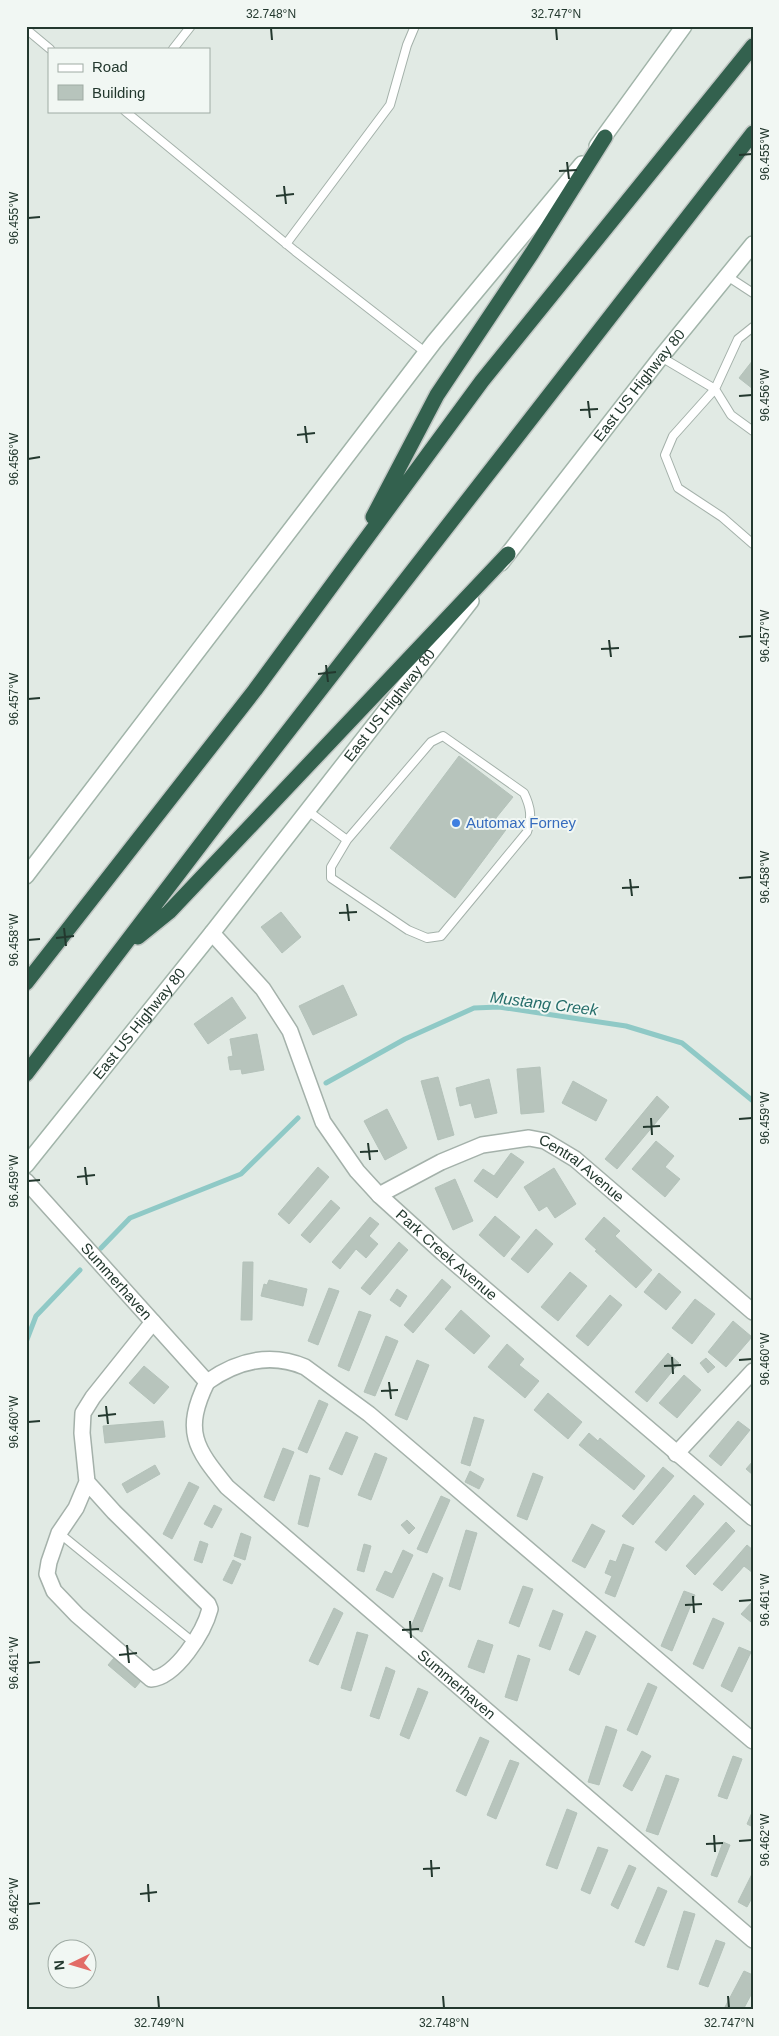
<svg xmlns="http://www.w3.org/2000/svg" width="779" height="2036" font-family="Helvetica,sans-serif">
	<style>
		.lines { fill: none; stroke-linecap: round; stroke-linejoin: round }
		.stream { stroke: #8fc9c6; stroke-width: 5 }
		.building { fill: #b7c4bc; stroke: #b4c2ba }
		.lane-casing { stroke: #a4b1aa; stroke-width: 10 }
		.street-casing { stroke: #a4b1aa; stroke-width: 18 }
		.secondary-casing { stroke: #a1b4a9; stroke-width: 18 }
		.highway-casing { stroke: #c1c7c4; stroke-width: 18 }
		.lane { stroke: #fff; stroke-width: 8 }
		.street { stroke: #fff; stroke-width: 15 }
		.secondary { stroke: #fff; stroke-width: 15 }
		.highway { stroke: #33614e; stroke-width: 15 }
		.ticks { fill: none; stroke: #23382e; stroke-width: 2 }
		.shop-dot { fill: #3f7fe0; stroke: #f1f7f3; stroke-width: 2 }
		.labels { text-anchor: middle; stroke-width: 4; stroke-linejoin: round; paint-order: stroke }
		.street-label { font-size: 15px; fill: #23382e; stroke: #f1f7f3 }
		.shop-label { font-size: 15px; fill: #366cbe; stroke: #f1f7f3; text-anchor: start }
		.water-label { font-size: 16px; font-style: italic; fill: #256d6a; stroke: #f1f7f3 }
		.neatline { fill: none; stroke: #23382e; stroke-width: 2 }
		.ticks-label { font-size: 12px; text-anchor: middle; fill: #23382e }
	</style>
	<rect width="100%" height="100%" fill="#e1eae4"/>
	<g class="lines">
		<path class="stream" d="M326 1083 405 1039 474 1008 499 1007 626 1026 682 1043 753 1101
			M101 1248 130 1218 241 1174 298 1118
			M26 1342 36 1316 80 1270"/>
	</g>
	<path class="building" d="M753 360V389L739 378Z
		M459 756 513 797 496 818 508 827 455 898 390 848Z
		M281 912 301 937 282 953 261 927Z
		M343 985 357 1015 313 1035 299 1006Z
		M232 997 246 1018 208 1044 194 1024Z
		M257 1034 264 1070 242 1074 241 1069 230 1070 228 1057 233 1056 230 1039Z
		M540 1067 544 1112 521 1114 517 1069Z
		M438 1077 454 1135 438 1140 421 1081Z
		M489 1079 497 1113 475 1118 471 1103 460 1106 456 1088Z
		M573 1081 607 1100 596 1121 562 1103Z
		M657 1096 669 1107 617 1169 605 1159Z
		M387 1109 407 1148 385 1160 364 1121Z
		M656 1141 674 1156 665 1167 680 1179 665 1197 632 1169Z
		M511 1153 524 1162 497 1198 474 1181 483 1169 494 1176Z
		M318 1167 329 1177 289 1224 278 1214Z
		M554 1168 576 1204 555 1218 547 1206 539 1211 524 1187Z
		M455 1179 473 1221 453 1230 435 1188Z
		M331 1200 340 1208 310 1243 301 1235Z
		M495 1216 520 1237 504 1257 479 1235Z
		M370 1217 379 1224 369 1236 378 1244 366 1258 356 1249 340 1269 332 1262Z
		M604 1217 620 1231 615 1236 652 1270 636 1288 595 1251 597 1250 585 1239Z
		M536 1229 553 1244 528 1273 511 1259Z
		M399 1242 408 1250 370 1295 361 1288Z
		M243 1262H253L252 1320H241Z
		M570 1272 587 1286 558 1321 541 1307Z
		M659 1273 681 1292 666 1310 644 1292Z
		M442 1279 451 1287 413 1333 404 1325Z
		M269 1280 307 1289 303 1306 261 1296 264 1284 267 1285Z
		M329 1288 339 1291 318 1345 308 1341Z
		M397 1289 407 1296 400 1307 390 1300Z
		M610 1295 622 1305 588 1346 576 1336Z
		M695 1299 715 1314 692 1344 672 1328Z
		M461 1310 490 1336 474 1354 445 1329Z
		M359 1311 371 1315 349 1371 338 1366Z
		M733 1321 752 1337 726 1367 708 1352Z
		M386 1336 398 1341 375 1396 364 1392Z
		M507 1344 524 1359 519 1365 539 1381 525 1398 488 1367Z
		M668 1353 679 1363 647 1402 635 1392Z
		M706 1358 715 1367 708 1373 700 1363Z
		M417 1360 429 1365 407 1420 395 1415Z
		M144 1366 169 1387 154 1404 129 1383Z
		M684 1375 701 1390 677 1418 659 1403Z
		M548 1393 582 1422 568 1439 534 1410Z
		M319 1400 328 1404 307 1453 298 1449Z
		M474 1417 484 1420 470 1466 461 1463Z
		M163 1421 165 1437 105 1443 103 1426Z
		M738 1421 750 1430 721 1466 709 1456Z
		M346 1432 358 1437 342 1475 329 1469Z
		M589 1433 598 1441 600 1438 645 1476 634 1490 579 1445Z
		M283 1448 294 1452 274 1501 264 1497Z
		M375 1453 387 1458 371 1500 358 1495Z
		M753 1461V1475L746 1469Z
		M155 1465 160 1474 127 1493 122 1484Z
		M663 1467 674 1476 633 1525 622 1516Z
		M470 1471 484 1479 479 1489 465 1482Z
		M533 1473 543 1477 527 1520 517 1516Z
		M310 1475 320 1478 308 1527 298 1524Z
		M189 1482 199 1487 172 1539 163 1534Z
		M694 1495 704 1504 666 1551 655 1542Z
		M441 1496 450 1500 427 1553 417 1549Z
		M214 1505 222 1509 212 1528 204 1524Z
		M407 1520 415 1528 409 1534 401 1525Z
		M726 1522 735 1531 695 1575 686 1566Z
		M592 1524 605 1531 585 1568 572 1561Z
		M466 1530 477 1533 460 1590 449 1586Z
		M241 1533 251 1537 245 1560 234 1556Z
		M200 1541 208 1544 202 1563 194 1560Z
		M364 1544 371 1546 364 1572 357 1570Z
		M623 1544 634 1548 615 1597 605 1593 612 1576 605 1573 610 1560 616 1562Z
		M747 1545 753 1550V1573L744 1566 722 1591 713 1584Z
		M403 1550 413 1555 393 1598 376 1590 385 1571 392 1574Z
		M233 1560 241 1564 232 1584 223 1580Z
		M433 1573 443 1578 422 1632 411 1627Z
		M523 1586 533 1589 519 1627 509 1623Z
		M684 1591 695 1595 672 1651 661 1646Z
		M753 1601V1620L751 1622 741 1614Z
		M334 1608 343 1613 318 1665 309 1661Z
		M553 1610 563 1614 550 1650 539 1646Z
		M713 1618 724 1623 703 1669 693 1664Z
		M586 1631 596 1636 579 1675 569 1670Z
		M357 1632 368 1635 351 1691 341 1688Z
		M478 1640 493 1645 484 1673 468 1667Z
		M739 1647 751 1652 732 1692 721 1686Z
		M119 1652 146 1675 135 1688 108 1665Z
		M518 1655 530 1659 517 1701 505 1697Z
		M386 1667 395 1671 379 1719 370 1716Z
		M648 1683 657 1687 637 1735 627 1730Z
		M418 1688 428 1692 409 1739 400 1735Z
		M606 1726 617 1730 599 1785 588 1782Z
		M480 1737 489 1741 466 1796 456 1791Z
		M642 1751 651 1756 632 1791 623 1786Z
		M733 1756 742 1759 727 1799 718 1796Z
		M510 1760 519 1763 496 1819 487 1815Z
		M666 1775 679 1779 658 1835 646 1831Z
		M567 1809 577 1813 557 1869 546 1865Z
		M753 1810V1827L747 1824Z
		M723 1842 730 1845 717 1877 711 1875Z
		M598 1847 608 1850 590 1894 581 1890Z
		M629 1865 636 1868 618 1909 611 1905Z
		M753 1872V1896L747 1907 738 1902Z
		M658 1887 667 1891 644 1946 635 1942Z
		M684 1911 695 1914 678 1970 667 1967Z
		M716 1940 725 1943 708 1987 699 1984Z
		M744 1971 753 1975V1991L743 2010H729L725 2007Z"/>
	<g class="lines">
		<defs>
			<path id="lane" d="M26 29 50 49
				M173 49 191 26
				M125 111 295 251 425 352
				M286 244 390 105 407 45 415 26
				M727 276 753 293
				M753 327 738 339 715 389 731 415 753 431
				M661 357 715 389 673 436 665 455 678 488 722 517 753 544
				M308 811 347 840 331 867V878L408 930 427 938 441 936 527 832C532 817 531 808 524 793L443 736 431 742 347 840
				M59 1533 193 1642"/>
			<g id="street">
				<path id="s1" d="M212 933 263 989 290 1031 323 1122 357 1171 379 1195 443 1253 753 1518"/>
				<path id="s2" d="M26 1181 207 1382C183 1431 195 1448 227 1487L753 1940"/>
				<path id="s3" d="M379 1195 441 1162 482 1145 529 1138 545 1141 575 1159 753 1312"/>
				<path d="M207 1382C237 1361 270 1352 305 1367L369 1414 753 1741"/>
				<path d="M676 1454 753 1371"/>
				<path d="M87 1482 76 1508 59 1533 49 1562 47 1574 54 1591 77 1615 151 1679C176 1677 204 1632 210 1609L208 1604 114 1512 87 1482 82 1433 83 1413 93 1397 153 1322"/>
			</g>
			<g id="secondary">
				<path d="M597 146 684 26"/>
				<path id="s4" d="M501 563 661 357 753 244"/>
				<path d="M26 876 434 342 582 164"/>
				<path id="s5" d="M26 1165 212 933 471 601"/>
			</g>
			<path id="highway" d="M373 517 437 395 532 253 605 137
				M138 937 169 912 508 554
				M26 983 255 690 482 381 753 46
				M26 1074 230 806 753 133"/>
		</defs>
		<use href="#lane" class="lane-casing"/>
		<use href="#street" class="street-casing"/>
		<use href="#secondary" class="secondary-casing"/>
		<use href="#highway" class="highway-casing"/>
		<use href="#lane" class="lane"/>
		<use href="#street" class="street"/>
		<use href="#secondary" class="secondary"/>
		<use href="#highway" class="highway"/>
	</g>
	<path class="ticks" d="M271 28 272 40M556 28 557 40M739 155 752 154M567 162 569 179M559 171 577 170M284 186 286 204M276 196 294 194M28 218 40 217M739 396 752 395M588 401 590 418M580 410 598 409M305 426 307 443M297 435 315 433M28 459 40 457M739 637 752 636M609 640 611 657M601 649 619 648M326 665 328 682M318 674 336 672M28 699 40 698M739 878 752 877M630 879 632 896M622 888 639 887M347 904 349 921M339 913 357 912M64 928 66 946M56 938 74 936M28 940 40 939M651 1118 652 1135M739 1119 752 1118M643 1127 660 1126M368 1143 370 1160M360 1152 378 1151M85 1167 87 1185M77 1177 95 1175M28 1181 40 1180M672 1357 673 1374M739 1360 752 1359M664 1366 681 1365M389 1382 391 1399M381 1391 398 1390M106 1406 108 1424M98 1416 116 1414M28 1422 40 1421M693 1596 694 1613M739 1601 752 1600M685 1605 702 1604M410 1621 411 1638M402 1630 419 1629M127 1645 129 1663M119 1655 137 1653M28 1663 40 1662M714 1835 715 1852M739 1841 752 1840M706 1844 723 1843M431 1860 432 1877M423 1869 440 1868M148 1884 149 1902M140 1894 157 1892M28 1904 40 1903M158 1996 159 2008M443 1996 444 2008M728 1996 729 2008"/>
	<circle class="shop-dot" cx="456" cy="823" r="5"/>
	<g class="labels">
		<g class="street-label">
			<text dy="5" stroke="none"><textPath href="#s4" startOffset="225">East US Highway 80</textPath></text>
			<text dy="5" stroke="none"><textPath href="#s5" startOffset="586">East US Highway 80</textPath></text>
			<text dy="5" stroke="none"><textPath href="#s5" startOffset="181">East US Highway 80</textPath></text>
			<text dy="5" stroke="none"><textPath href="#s3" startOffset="224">Central Avenue</textPath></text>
			<text dy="5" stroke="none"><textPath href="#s1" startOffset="405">Park Creek Avenue</textPath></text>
			<text dy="5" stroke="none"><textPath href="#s2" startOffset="135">Summerhaven</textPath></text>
			<text dy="5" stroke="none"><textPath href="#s2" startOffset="690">Summerhaven</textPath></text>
		</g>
		<g class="shop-label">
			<text x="466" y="828">Automax Forney</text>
		</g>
		<g class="water-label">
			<text transform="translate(544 1003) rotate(7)" y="6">Mustang Creek</text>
		</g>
	</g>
	<rect width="779" height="2036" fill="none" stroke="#f1f7f3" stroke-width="55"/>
	<rect x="48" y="48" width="162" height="65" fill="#f1f7f3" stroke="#9faba4"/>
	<rect x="58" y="64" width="25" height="8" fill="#ffffff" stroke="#9faba4"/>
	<text x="92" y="72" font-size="15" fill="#23382e">Road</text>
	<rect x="58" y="85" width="25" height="15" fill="#b7c4bc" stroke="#9faba4"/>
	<text x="92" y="98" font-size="15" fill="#23382e">Building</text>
	<g transform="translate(72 1964) rotate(265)"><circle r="24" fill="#f1f7f3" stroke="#9faba4"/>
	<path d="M0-4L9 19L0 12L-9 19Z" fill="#e26c67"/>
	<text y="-8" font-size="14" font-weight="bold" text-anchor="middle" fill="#23382e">N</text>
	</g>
	<rect x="28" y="28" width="724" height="1980" class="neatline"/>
	<g class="ticks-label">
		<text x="271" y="18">32.748°N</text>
		<text x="556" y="18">32.747°N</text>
		<text transform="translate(765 154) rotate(-90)" y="4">96.455°W</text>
		<text transform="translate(14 218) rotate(-90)" y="4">96.455°W</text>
		<text transform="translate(765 395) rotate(-90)" y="4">96.456°W</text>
		<text transform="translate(14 459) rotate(-90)" y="4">96.456°W</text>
		<text transform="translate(765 636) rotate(-90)" y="4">96.457°W</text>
		<text transform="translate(14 699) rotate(-90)" y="4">96.457°W</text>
		<text transform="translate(765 877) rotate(-90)" y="4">96.458°W</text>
		<text transform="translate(14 940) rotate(-90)" y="4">96.458°W</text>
		<text transform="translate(765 1118) rotate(-90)" y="4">96.459°W</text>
		<text transform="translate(14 1181) rotate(-90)" y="4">96.459°W</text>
		<text transform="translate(765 1359) rotate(-90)" y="4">96.460°W</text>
		<text transform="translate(14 1422) rotate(-90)" y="4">96.460°W</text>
		<text transform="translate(765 1600) rotate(-90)" y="4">96.461°W</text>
		<text transform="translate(14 1663) rotate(-90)" y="4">96.461°W</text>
		<text transform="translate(765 1840) rotate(-90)" y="4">96.462°W</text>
		<text transform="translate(14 1904) rotate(-90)" y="4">96.462°W</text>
		<text x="159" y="2027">32.749°N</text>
		<text x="444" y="2027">32.748°N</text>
		<text x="729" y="2027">32.747°N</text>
	</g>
</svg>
